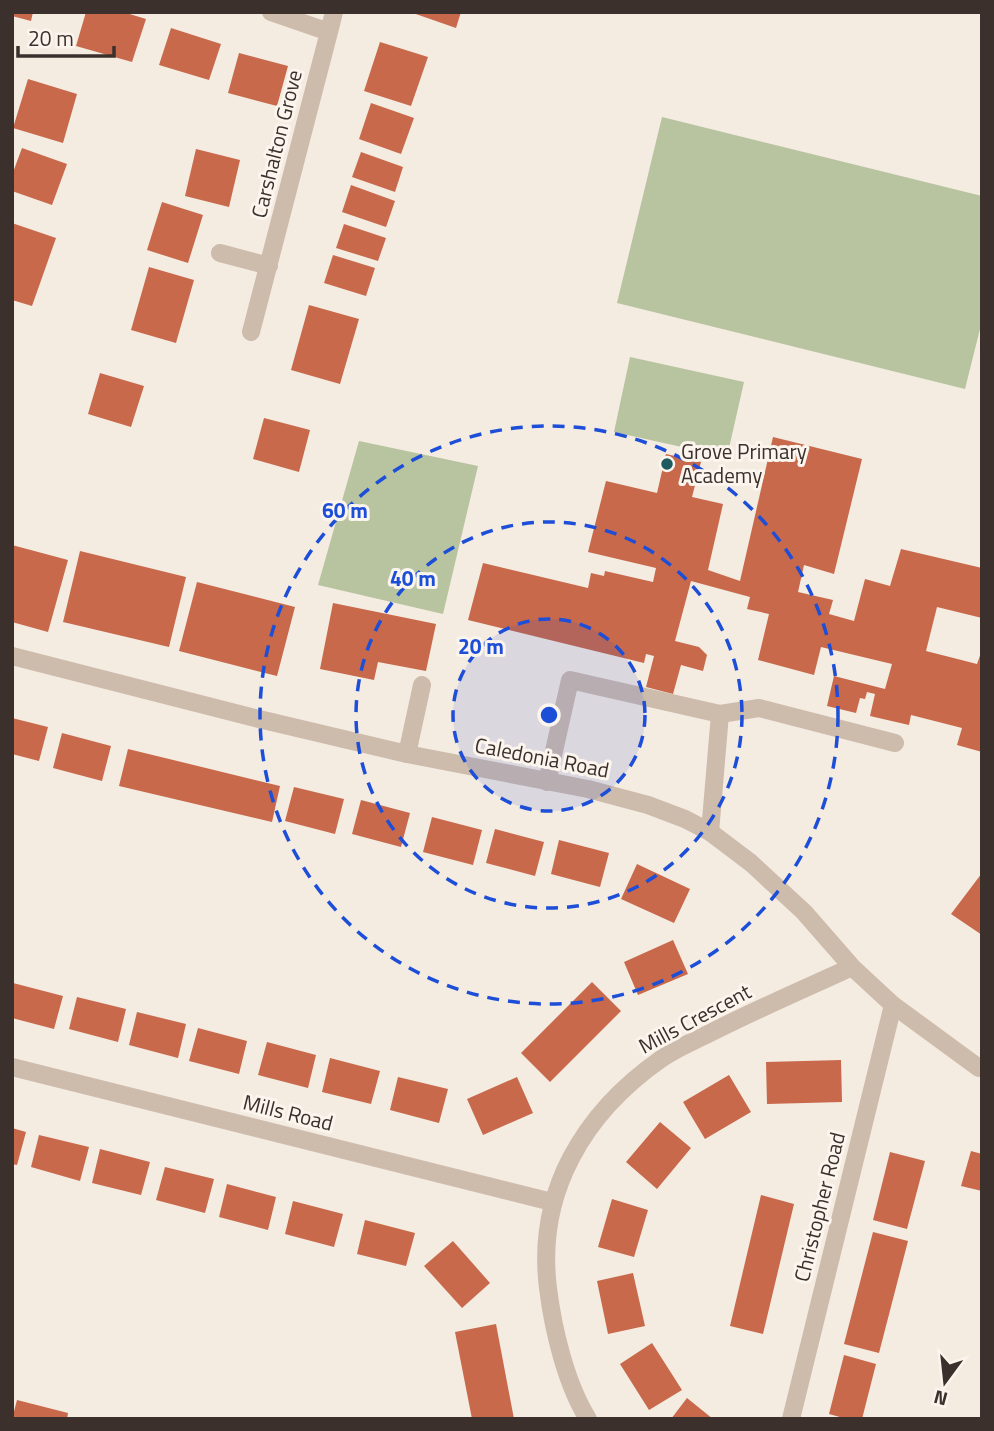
<svg xmlns="http://www.w3.org/2000/svg" width="994" height="1431" font-family="'Titillium Web',sans-serif">
	<style>
		.green { fill: #b8c4a0 }
		.building { fill: #c8694b }
		.lines { fill: none; stroke-linecap: round; stroke-linejoin: round }
		.service { stroke: #cdbbac; stroke-width: 18 }
		.minor { stroke: #cdbbac; stroke-width: 18 }
		.ring { fill: none; stroke: #1d4ed8; stroke-width: 3.5; stroke-dasharray: 12 9 }
		.poi-dot { fill: #1f5a5e; stroke: #fbf5ee; stroke-width: 2.5 }
		.labels { text-anchor: middle; stroke-width: 6; stroke-linejoin: round; paint-order: stroke }
		.street-label { font-size: 21px; fill: #3b302b; stroke: #fbf5ee }
		.poi-label { font-size: 21px; fill: #3b302b; stroke: #fbf5ee; text-anchor: start }
		.centre { fill: #1d4ed8; stroke: #fbf5ee; stroke-width: 3.5 }
		.ring-label { font-size: 21px; text-anchor: middle; font-weight: bold; fill: #1d4ed8; stroke: #fbf5ee; stroke-width: 6; stroke-linejoin: round; paint-order: stroke }
	</style>
	<rect width="100%" height="100%" fill="#f4ebe1"/>
	<path class="green" d="M662 117 982 196V321L965 389 617 303Z
		M630 357 744 382 727 457 614 432Z
		M359 441 478 466 443 614 318 585Z"/>
	<path class="building" d="M12 12H33L31 21 12 16Z
		M86 12H123L146 19 132 62 76 46Z
		M410 12H461L456 28Z
		M171 28 221 44 209 80 159 65Z
		M380 42 428 57 411 106 364 91Z
		M239 53 288 66 277 106 228 93Z
		M28 79 77 94 63 143 13 128Z
		M371 103 414 118 401 154 359 139Z
		M22 148 67 164 52 205 12 191V175Z
		M196 149 240 160 229 207 185 196Z
		M361 152 403 167 395 192 352 177Z
		M351 185 395 201 386 227 342 212Z
		M162 202 203 215 188 263 147 250Z
		M12 223 56 238 32 306 12 300Z
		M344 224 386 238 378 261 336 248Z
		M333 255 375 268 366 296 324 283Z
		M149 267 194 280 176 343 131 330Z
		M309 305 359 319 340 384 291 370Z
		M100 373 144 386 131 427 88 414Z
		M264 418 310 430 299 472 253 459Z
		M773 437 862 459 834 574 804 565 798 592 833 600 829 614 854 621 865 579 890 586 901 549 982 568V618L937 607 926 651 977 664 982 650V752L957 745 962 728 911 715 909 725 870 716 875 694 867 692 865 699 860 698 856 713 827 706 834 676 885 689 892 664 821 647 814 675 758 660 769 614 747 609 750 597 691 581 675 641 699 647 707 655 703 671 681 665 673 694 646 687 654 656 646 654 644 663 468 620 483 563 588 588 591 573 604 576 605 571 653 582 656 568 588 552 606 481 657 493 666 454 701 462 692 497 723 504 708 570 740 581Z
		M12 545 68 560 48 632 12 622Z
		M80 551 186 577 169 647 63 622Z
		M197 582 295 607 277 676 179 651Z
		M333 603 436 624 426 671 378 662 374 680 320 669Z
		M12 718 48 727 39 761 12 754Z
		M62 733 111 746 102 781 53 768Z
		M128 749 280 786 272 822 119 786Z
		M294 787 344 799 335 834 285 821Z
		M361 800 410 813 401 847 352 834Z
		M432 817 482 830 473 865 423 852Z
		M495 829 544 842 535 876 486 863Z
		M559 840 609 853 600 887 551 874Z
		M637 864 690 889 674 923 621 899Z
		M982 873V935L951 914Z
		M673 940 688 974 638 995 624 962Z
		M592 982 621 1011 550 1082 521 1053Z
		M13 983 63 996 54 1029 12 1018Z
		M77 997 126 1009 118 1042 69 1029Z
		M137 1012 186 1024 178 1058 129 1045Z
		M198 1028 247 1041 239 1074 189 1061Z
		M267 1042 316 1055 308 1088 258 1075Z
		M330 1058 380 1071 371 1104 322 1092Z
		M841 1060 842 1102 767 1104 766 1062Z
		M729 1075 751 1112 705 1139 683 1102Z
		M398 1077 448 1089 439 1123 390 1110Z
		M517 1077 533 1113 483 1135 467 1099Z
		M660 1122 691 1148 657 1189 626 1162Z
		M12 1128 26 1132 17 1165 12 1164Z
		M39 1135 89 1147 80 1181 31 1167Z
		M100 1149 150 1162 141 1195 92 1183Z
		M971 1151 982 1154V1191L961 1186Z
		M890 1152 925 1161 907 1229 873 1220Z
		M165 1167 214 1179 205 1213 156 1200Z
		M227 1184 276 1197 268 1230 219 1217Z
		M761 1195 794 1204 763 1334 730 1326Z
		M612 1199 648 1210 634 1257 598 1247Z
		M293 1201 343 1214 334 1247 285 1234Z
		M365 1220 415 1233 406 1266 357 1254Z
		M873 1232 908 1241 879 1353 844 1344Z
		M453 1241 490 1283 462 1308 424 1266Z
		M633 1273 645 1326 608 1334 597 1281Z
		M496 1324 514 1419H472L455 1332Z
		M652 1343 682 1390 649 1410 620 1364Z
		M844 1355 876 1364 862 1419H847L829 1414Z
		M687 1398 713 1419H671Z
		M17 1400 68 1413 67 1419H12Z"/>
	<g class="lines">
		<path class="service" d="M407 754 422 685
			M547 782 570 680 720 714
			M710 832 720 714 759 708 895 743"/>
		<path class="minor" d="M329 32 334 12
			M220 253 269 266
			M251 332 329 32 271 12
			M12 656 259 719 407 754 588 789 648 805 685 819 710 832 751 863 804 912 852 967 893 1005 979 1068
			M12 1067 552 1202
			M588 1419C566 1384 553 1329 548 1288 536 1192 584 1113 661 1059 675 1049 692 1042 708 1034 755 1010 804 989 852 967
			M791 1419 893 1005"/>
	</g>
	<circle cx="549" cy="715" r="96" fill="#1d4ed8" fill-opacity=".12"/>
	<g class="ring">
		<circle cx="549" cy="715" r="96"/>
		<circle cx="549" cy="715" r="193"/>
		<circle cx="549" cy="715" r="289"/>
	</g>
	<circle class="poi-dot" cx="667" cy="464" r="7"/>
	<g class="labels">
		<g class="street-label">
			<text transform="translate(277 144) rotate(-76)" y="7">Carshalton Grove</text>
			<text transform="translate(542 758) rotate(11)" y="7">Caledonia Road</text>
			<text transform="translate(695 1019) rotate(-28)" y="7">Mills Crescent</text>
			<text transform="translate(288 1113) rotate(14)" y="7">Mills Road</text>
			<text transform="translate(820 1207) rotate(-76)" y="7">Christopher Road</text>
		</g>
		<g class="poi-label">
			<text x="681" y="459">Grove Primary<tspan x="681" dy="24">Academy</tspan></text>
		</g>
	</g>
	<circle cx="549" cy="715" r="10" class="centre"/>
	<g class="ring-label">
		<text x="345" y="518">60 m</text>
		<text x="413" y="586">40 m</text>
		<text x="481" y="654">20 m</text>
	</g>
	<rect width="994" height="1431" fill="none" stroke="#3b302b" stroke-width="28"/>
	<g transform="translate(945 1382) rotate(195)" stroke="#fbf5ee" stroke-width="5" paint-order="stroke">
	<path d="M0-5L12 26L0 18L-12 26Z" fill="#3b302b"/>
	<text y="-10" font-size="19" font-weight="bold" text-anchor="middle" fill="#3b302b">N</text>
	</g>
	<path d="M18 46v10h96v-10" fill="none" stroke="#3b302b" stroke-width="3.5"/>
	<text x="28" y="46" font-size="21" fill="#3b302b" stroke="#fbf5ee" stroke-width="5" paint-order="stroke">20 m</text>
</svg>
